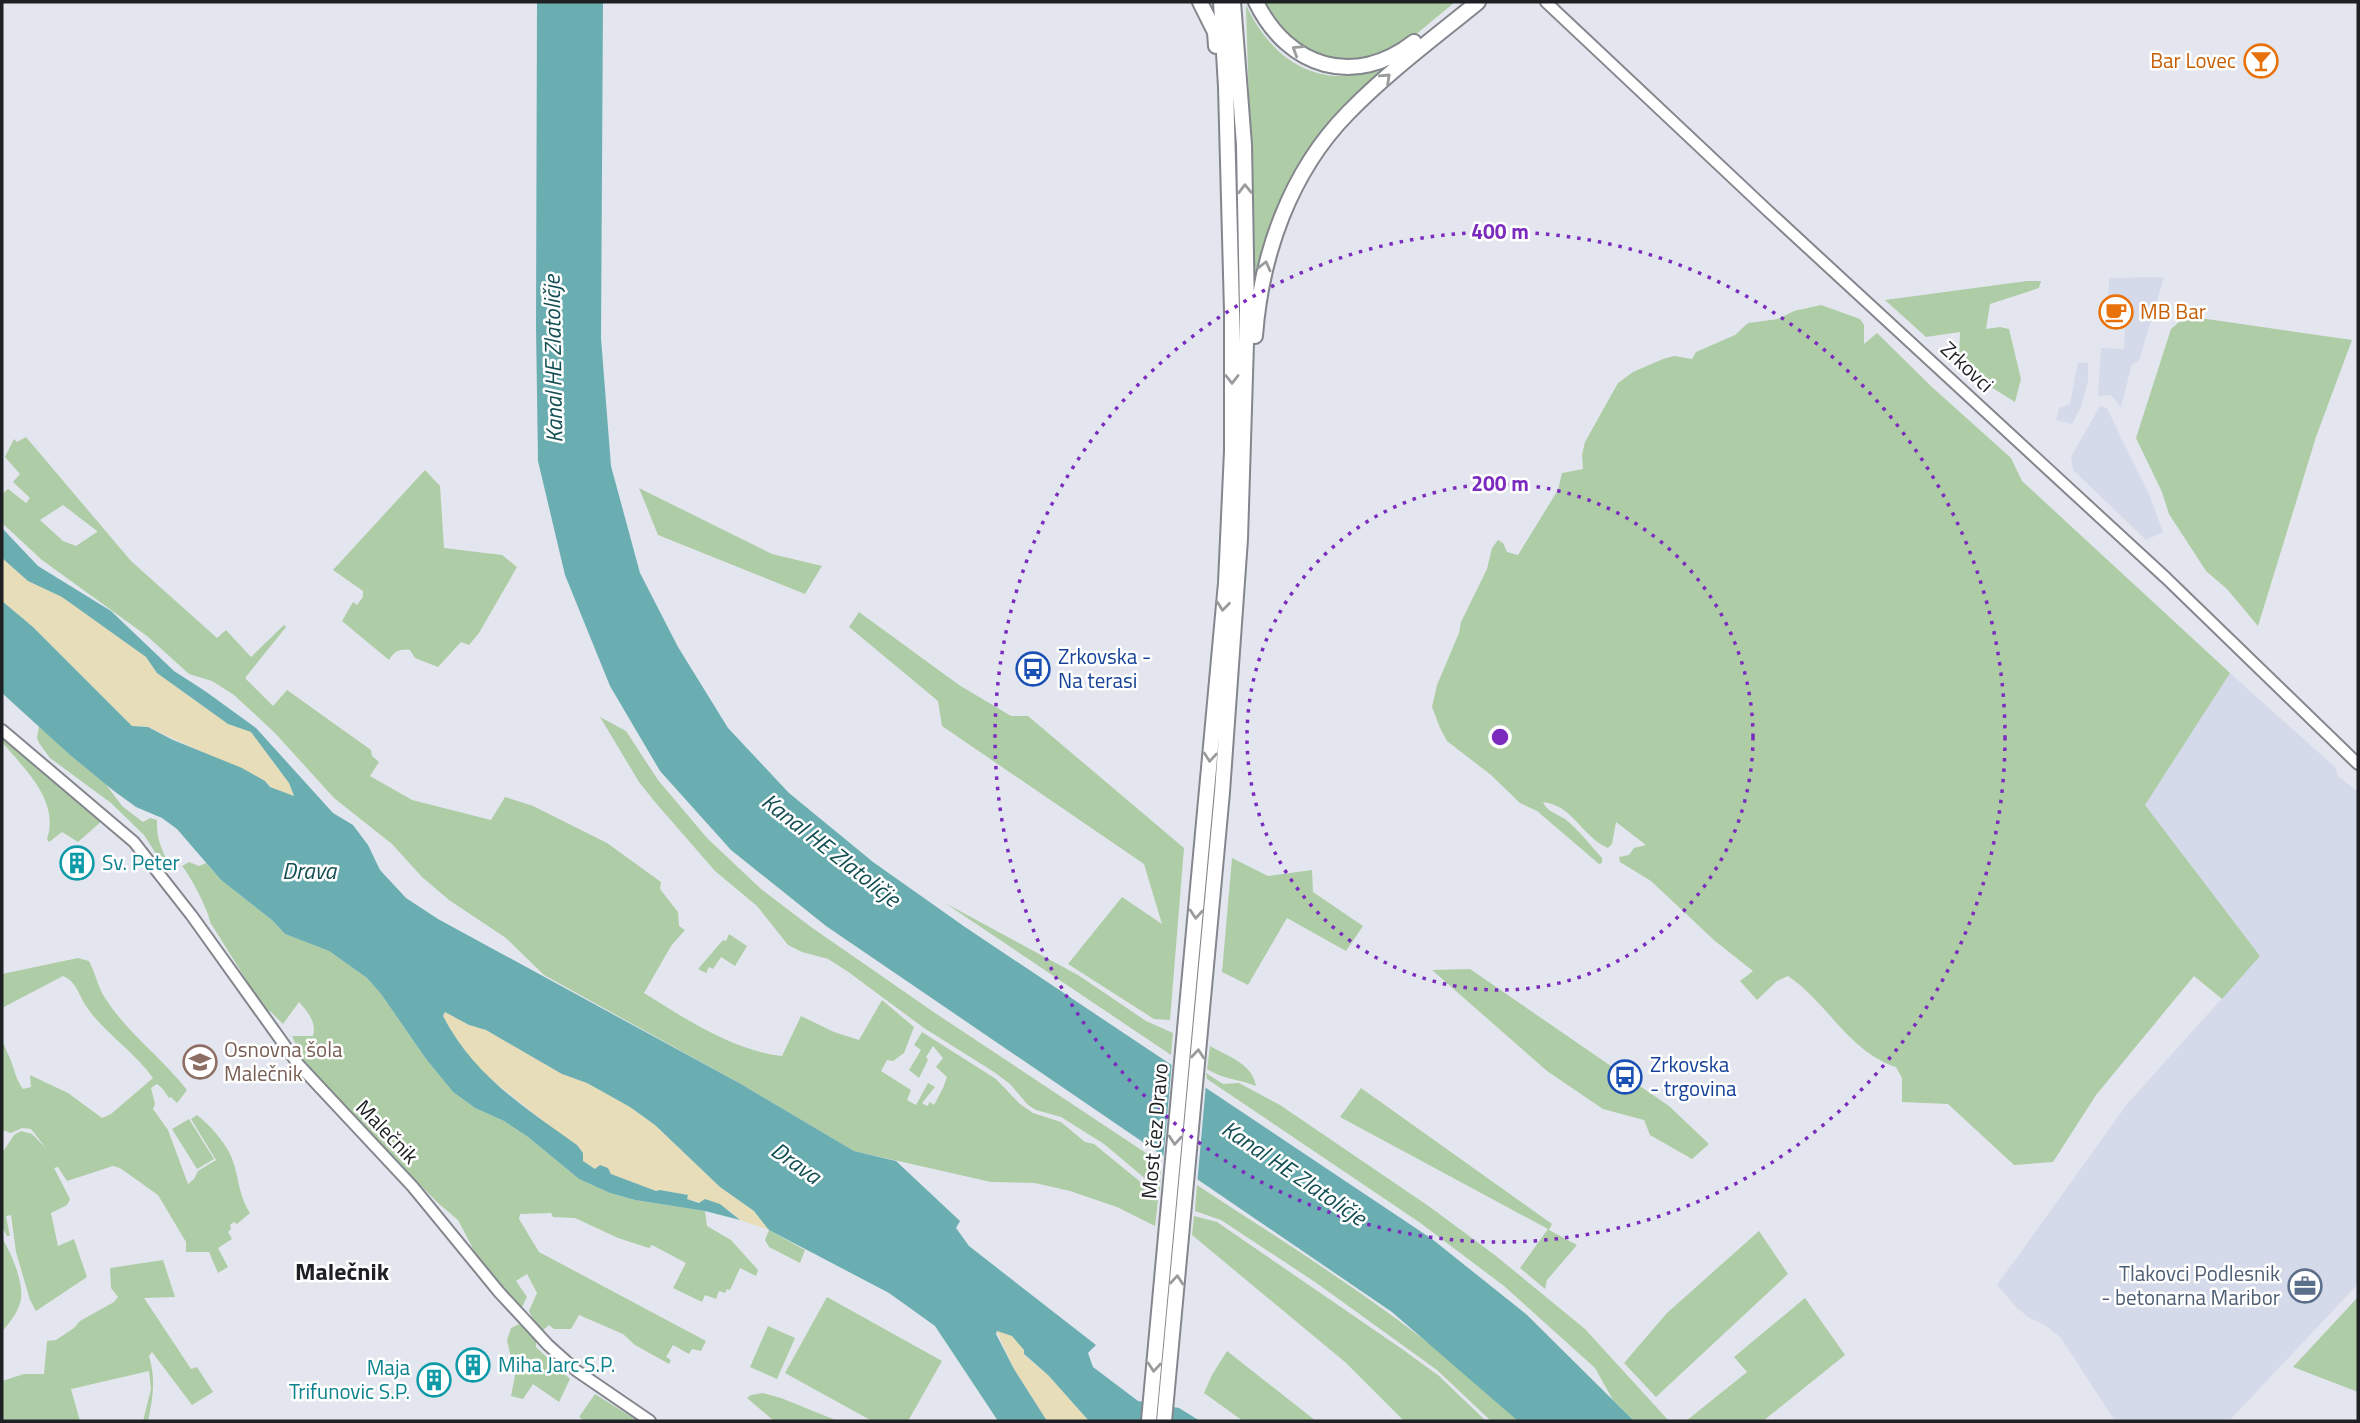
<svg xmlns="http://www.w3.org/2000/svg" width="2360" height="1423" font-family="'Titillium Web',sans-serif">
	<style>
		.built { fill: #d5daea }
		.green { fill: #aecda6; fill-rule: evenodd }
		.sand { fill: #e7ddb8 }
		.water { fill: #6baeb2 }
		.pier { fill: #e3e6ee }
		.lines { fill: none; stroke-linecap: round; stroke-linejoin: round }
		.secondary-casing { stroke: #83868d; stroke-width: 14 }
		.highway-casing { stroke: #83868d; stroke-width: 18 }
		.secondary { stroke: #fff; stroke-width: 10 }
		.highway { stroke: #fff; stroke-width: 14 }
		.oneway { stroke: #9a9b9c }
		.ring { fill: none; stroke: #7b2cbf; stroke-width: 3.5; stroke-dasharray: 3.5 7 }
		.labels { text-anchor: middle; stroke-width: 5; stroke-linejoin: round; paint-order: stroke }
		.food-label { font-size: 21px; fill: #c56008; stroke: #fff; text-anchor: end }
		.street-label { font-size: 21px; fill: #1f2023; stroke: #fff }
		.transit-label { font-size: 21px; fill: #164399; stroke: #fff; text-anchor: start }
		.culture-label { font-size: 21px; fill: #0d838f; stroke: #fff; text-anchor: start }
		.education-label { font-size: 21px; fill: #785e54; stroke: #fff; text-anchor: start }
		.service-label { font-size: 21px; fill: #4e5e75; stroke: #fff; text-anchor: end }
		.water-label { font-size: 23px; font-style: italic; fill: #124e52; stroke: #fff }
		.quarter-label { font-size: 24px; font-weight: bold; fill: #1f2023; stroke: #fff }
		.centre { fill: #7b2cbf; stroke: #fff; stroke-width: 3.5 }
		.ring-label { font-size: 21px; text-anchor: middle; font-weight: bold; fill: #7b2cbf; stroke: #fff; stroke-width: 5; stroke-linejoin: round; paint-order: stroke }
	</style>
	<rect width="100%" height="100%" fill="#e3e6ee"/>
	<path class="built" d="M2164 277 2139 361 2132 364 2121 407 2111 395 2098 396 2101 348 2124 349 2126 305 2108 303 2109 278Z
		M2078 362 2088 363V381L2081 407 2072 424 2056 420 2059 408 2070 404Z
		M2100 406 2107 408 2122 440 2149 494 2163 532 2146 540 2073 470 2071 457Z
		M2230 673 2335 767 2338 776 2358 792V1284L2229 1421H2115L2061 1338 2045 1325 2028 1317 2016 1307 1997 1285 2128 1103 2260 956 2144 805Z"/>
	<path class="green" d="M1262 2H1455L1403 45 1359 64 1313 55 1279 31Z
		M1246 5C1276 69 1332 96 1396 60 1364 93 1317 132 1296 172 1277 205 1268 243 1257 279L1254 278Z
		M2027 281H2041L2039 288 1990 304 1986 329 2000 327 2009 329 2021 379 2015 402 1983 382 1959 361 1960 332 1926 337 1885 300Z
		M1821 305 1860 319 1864 325V344L1877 333 1933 388 2011 458 2022 481 2230 673 2145 805 2260 956 2222 999 2194 976 2096 1095 2053 1162 2014 1165 1948 1104 1902 1102V1078L1896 1067C1849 1052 1827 1002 1788 976L1777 981 1757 1000 1740 981 1753 971 1715 941 1651 881 1620 862 1619 857 1629 855 1634 848 1646 845 1616 822 1612 844 1608 848C1582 837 1573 805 1543 802 1546 811 1557 814 1565 819 1579 830 1590 845 1602 858V863L1599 864 1537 811 1520 803 1491 775 1447 741 1440 728 1432 707 1437 685 1459 633 1461 622 1487 569 1492 548 1498 540 1503 543 1507 552 1518 555 1558 490 1562 473 1583 469 1582 455 1585 442 1618 383 1633 372 1663 359 1674 356 1692 359 1696 352 1735 335 1748 323 1778 319 1794 311Z
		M2186 316 2352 340 2316 437 2258 626 2227 589 2206 571 2169 514 2162 492 2136 438 2171 329Z
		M26 437 131 561 217 638 226 630 251 657 284 625 286 627 245 678 273 706 287 690 371 750 372 756 379 762 370 776 412 800 491 820 505 797 533 806 607 843 661 882 660 889 678 912 679 926 685 930 671 946 644 993C684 1018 734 1051 782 1056L801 1016 834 1032 859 1040 882 1000 914 1027 904 1053 893 1061 887 1060 881 1071 911 1090 907 1100 916 1105 928 1083 935 1087 922 1103 927 1106 930 1102 934 1105 943 1088 947 1077 936 1067 943 1058 933 1046 926 1057 928 1060 919 1078 909 1070 921 1050 914 1045 922 1032 996 1079 1020 1104 1033 1113 1061 1122 1085 1142 1094 1144 1154 1193 1158 1200 1155 1226 1117 1207 1070 1191 1035 1183 991 1182 854 1151 741 1084 544 975 506 938 449 900 422 877 392 844 334 798 274 732 234 695 212 681 189 674 147 636 42 560 2 523V494L8 489 26 503 30 498 13 482 20 474 5 457 14 439 17 442ZM63 505 97 531V532L76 546 63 541 40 520Z
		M425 470 440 486 444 548 502 555 517 567 479 633 469 645 461 642 438 667 415 658 410 650C400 649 395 650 389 660L342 621 353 602 357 605 363 597V591L333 570Z
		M639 488 772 554 822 566 805 594 658 535Z
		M859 612 959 685 1011 716H1028L1184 848 1170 1020 1154 1019 1068 964 1122 897 1162 924 1144 864 942 726 938 701 849 627Z
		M600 717 626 731 658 780 707 838 761 889 811 927 935 1013 1161 1163 1160 1191 1104 1144 1061 1117 1036 1110 1028 1105 1010 1084 994 1072 924 1028 847 971 828 959 802 952 788 945 757 906 715 871 655 802 639 782Z
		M39 726 70 755 105 783 122 806 143 822 150 818 157 820C156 840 163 853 172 870L167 871 144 835 111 803 50 758 39 743 37 738Z
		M2 736 103 820 78 842 62 832 49 842 47 839C60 800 24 769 2 742Z
		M1232 858 1268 876 1312 870 1313 892 1363 926 1346 951 1287 918 1248 985 1222 972Z
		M189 862 199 866 206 863 221 880 272 920 285 934 329 951 367 978 381 994 426 1059 453 1092 475 1108 504 1121 528 1137 579 1179 610 1193 635 1200 705 1211 707 1226 731 1240 758 1270 756 1276 740 1268 730 1290 727 1289 725 1293 719 1291 716 1299 705 1295 702 1302 673 1288 686 1263 652 1245 649 1248 618 1238 575 1218 553 1217 551 1213 520 1214 519 1219 539 1252 706 1341 701 1351 692 1349 689 1354 673 1345 666 1357 671 1360 669 1364 635 1345 623 1334 579 1315 571 1329H554L549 1325 542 1331 536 1326 529 1311 537 1293 527 1274 516 1281 527 1297 521 1309 480 1262 458 1220 438 1203 309 1072 292 1036H313C317 1022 307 1011 299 1002L283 1024 270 1011 267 1013 210 922C209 911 190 875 182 866Z
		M945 903 1078 975 1146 1021 1173 1033 1171 1055Z
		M729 934 747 946 735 966 721 957 713 969 709 967 706 973 698 969 723 940 726 941Z
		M78 958 89 961C96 974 98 989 107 1001 129 1034 162 1058 187 1090L177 1103 171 1097 169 1098 162 1088 157 1084 151 1088 155 1104 153 1109 168 1130 188 1184 194 1179 198 1171 216 1160 191 1119 197 1115C209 1124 223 1140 230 1154 239 1172 237 1193 250 1213L237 1224 234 1222 230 1225 231 1229 228 1232 232 1239 218 1248 228 1267 218 1273 209 1252H186V1242L158 1195 120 1168 113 1166 67 1181 58 1167 54 1168 70 1199 67 1205 51 1213 58 1246 74 1239 87 1277 36 1311 30 1300 16 1252 11 1215 6 1216 10 1236H7L2 1227V1153L14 1135 21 1131 32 1134 46 1148 31 1129 22 1128 11 1133 2 1130V1038C4 1047 8 1053 11 1061 15 1072 16 1079 23 1089L31 1087 30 1075 68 1093 102 1118 111 1114 153 1078C134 1051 104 1033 86 1006 78 994 77 982 63 976L2 1008V974Z
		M1470 969 1669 1106 1709 1144 1692 1159 1650 1135 1644 1120 1603 1109 1547 1071 1432 970Z
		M1210 1046C1227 1056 1253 1064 1256 1086 1239 1079 1222 1079 1207 1069Z
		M1206 1073 1223 1084 1239 1083 1280 1105 1430 1207 1496 1256 1585 1329 1669 1421H1634L1613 1400 1595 1368 1504 1286 1419 1222 1207 1079Z
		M1361 1088 1552 1224 1549 1230 1577 1245 1547 1280 1545 1289 1520 1268 1548 1229 1340 1117Z
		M189 1119 214 1159 197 1169 172 1129Z
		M1197 1185C1284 1242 1374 1298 1455 1364 1477 1382 1497 1402 1519 1421H1491L1437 1370 1315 1282 1221 1220 1195 1211Z
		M1194 1216 1217 1222 1402 1349 1439 1376 1486 1421H1404L1345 1362 1192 1235Z
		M769 1230 805 1250 800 1263 769 1247 765 1240Z
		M1759 1231 1788 1274 1656 1397 1624 1363 1667 1313Z
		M2 1238C11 1252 26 1287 20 1303 17 1314 9 1323 2 1332Z
		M163 1260 175 1297 144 1298 191 1369 197 1367 213 1392 192 1405 152 1352 149 1356C156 1379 153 1398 148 1421H143L151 1389 149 1371 71 1389 80 1421H2V1381L24 1374H44L47 1341 56 1340 74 1328 80 1321 114 1302 118 1297 111 1288 110 1268Z
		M827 1297 942 1361 908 1421H872L785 1373Z
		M2358 1297V1392L2293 1367Z
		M1805 1298 1845 1355 1763 1421H1686L1747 1372 1734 1357Z
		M519 1324 536 1340V1347L570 1379 559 1402 533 1384 523 1399 511 1396 515 1376 507 1340 511 1328Z
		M768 1326 795 1338 777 1379 750 1367Z
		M1227 1351 1316 1421H1243L1204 1393 1212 1375Z
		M763 1393 781 1398 838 1421H774L747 1398 751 1395Z
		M595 1394 638 1421H585L579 1417Z"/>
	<path class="sand" d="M2 558 28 581 62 597 146 657 157 673 228 724 251 732 289 783 294 797C283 791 274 792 265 781L148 727 132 726 33 627 2 601Z
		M445 1012 469 1025 486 1030 562 1074 587 1083 630 1107 655 1125 720 1187 754 1211 769 1230 740 1220 729 1210 687 1199 688 1195 660 1190 656 1191 595 1169 583 1161V1153L477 1068 455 1039 443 1016Z
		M996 1330 1012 1336 1025 1351 1024 1355 1048 1375 1089 1421H1047L1014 1369Z"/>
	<path class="water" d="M537 2H603L601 338 611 466 640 573 678 647 728 728 789 793 873 862 965 927 1432 1239 1526 1314 1634 1421H1518L1392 1312 826 926 731 850 660 771 610 686 565 575 538 461 536 327Z
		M2 528 38 566 111 611 174 671 205 691 256 728 333 813 353 825 368 845 380 870 406 898 438 919 741 1084 854 1151 896 1161 960 1221 956 1228 969 1246 1096 1345 1088 1353 1093 1367 1138 1401 1179 1408 1200 1421H1089L1048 1375 1024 1354V1350L1012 1336 997 1331 996 1334 1014 1369 1047 1421H998L935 1326 889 1293 769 1230 754 1211 720 1187 655 1125 630 1107 587 1083 562 1074 486 1030 469 1025 445 1012 443 1016C474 1076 524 1107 577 1145L583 1153V1161L595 1169 600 1165 608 1168 611 1174 656 1191 660 1190 688 1195 687 1199 699 1203 705 1199 720 1204 740 1220 705 1211 635 1200 610 1193 579 1179 528 1137 504 1121 475 1108 453 1092 426 1059 381 994 367 978 329 951 285 934 272 920 221 880 177 829 162 818 136 807 114 791 70 755 2 693V601L33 627 132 726 148 727 173 740 242 768 265 781 270 787 294 796 289 783 251 732 228 724 157 673 146 657 62 597 28 581 2 558Z"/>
	<path class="pier" d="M1172 1061 1206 1084 1197 1185 1163 1162Z"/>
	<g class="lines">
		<defs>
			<path id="secondary" d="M1546 2 1767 210 2166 578 2358 764
				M2 730 134 842 192 916 298 1064 413 1187 499 1292 548 1345 577 1371 650 1421"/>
			<path id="highway" d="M1200 2 1215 32 1216 46
				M1256 2C1288 68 1355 88 1414 42
				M1255 336C1261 255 1290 172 1348 113 1388 72 1434 38 1478 2
				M1149 1421 1226 583 1232 451V311L1226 87 1221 2
				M1164 1421 1222 792 1240 539 1247 310 1244 145 1233 2"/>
		</defs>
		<use href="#secondary" class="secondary-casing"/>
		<use href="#highway" class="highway-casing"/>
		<use href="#secondary" class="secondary"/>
		<use href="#highway" class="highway"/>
	</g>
	<defs><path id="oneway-chevron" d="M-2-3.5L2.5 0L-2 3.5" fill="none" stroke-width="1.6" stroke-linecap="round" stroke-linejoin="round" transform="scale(1.75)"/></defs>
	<g class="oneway">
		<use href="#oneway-chevron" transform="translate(1297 50) rotate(-148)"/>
		<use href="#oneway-chevron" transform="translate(1386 78) rotate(-43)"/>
		<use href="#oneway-chevron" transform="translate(1245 189) rotate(-91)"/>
		<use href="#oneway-chevron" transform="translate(1265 266) rotate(-76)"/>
		<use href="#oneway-chevron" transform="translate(1232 379) rotate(90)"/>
		<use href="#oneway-chevron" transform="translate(1223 606) rotate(96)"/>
		<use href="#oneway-chevron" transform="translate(1210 757) rotate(95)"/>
		<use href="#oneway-chevron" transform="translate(1196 914) rotate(95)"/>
		<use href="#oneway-chevron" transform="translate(1198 1054) rotate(-85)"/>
		<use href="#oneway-chevron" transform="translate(1175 1140) rotate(95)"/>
		<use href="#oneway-chevron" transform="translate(1177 1280) rotate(-85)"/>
		<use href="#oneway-chevron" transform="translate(1154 1367) rotate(95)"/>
	</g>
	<g class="ring">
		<circle cx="1500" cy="737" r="253"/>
		<circle cx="1500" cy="737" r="505"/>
	</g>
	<defs>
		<symbol id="bar-ring" viewBox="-11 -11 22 22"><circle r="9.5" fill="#fff" stroke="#e8710a" stroke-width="1.5"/><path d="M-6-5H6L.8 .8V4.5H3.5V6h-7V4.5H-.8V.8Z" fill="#e8710a"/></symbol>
		<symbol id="cafe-ring" viewBox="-11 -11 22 22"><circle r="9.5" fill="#fff" stroke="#e8710a" stroke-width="1.5"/><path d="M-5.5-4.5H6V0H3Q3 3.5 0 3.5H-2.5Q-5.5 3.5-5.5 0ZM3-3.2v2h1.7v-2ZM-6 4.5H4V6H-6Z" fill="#e8710a"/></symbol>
		<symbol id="bus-ring" viewBox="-11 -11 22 22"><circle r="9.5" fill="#fff" stroke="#1a4fb4" stroke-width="1.5"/><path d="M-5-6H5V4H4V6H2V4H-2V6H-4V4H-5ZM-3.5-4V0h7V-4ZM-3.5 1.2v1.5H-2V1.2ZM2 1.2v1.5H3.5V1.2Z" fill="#1a4fb4"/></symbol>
		<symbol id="building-ring" viewBox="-11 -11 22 22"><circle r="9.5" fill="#fff" stroke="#0f9aa8" stroke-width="1.5"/><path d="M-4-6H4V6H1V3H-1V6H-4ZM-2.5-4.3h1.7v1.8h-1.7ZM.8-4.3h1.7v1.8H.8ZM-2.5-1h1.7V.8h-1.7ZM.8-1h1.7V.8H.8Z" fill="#0f9aa8"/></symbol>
		<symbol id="school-ring" viewBox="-11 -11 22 22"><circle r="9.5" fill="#fff" stroke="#8d6e63" stroke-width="1.5"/><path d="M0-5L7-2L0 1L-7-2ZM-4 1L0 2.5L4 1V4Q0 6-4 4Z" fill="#8d6e63"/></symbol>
		<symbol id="office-ring" viewBox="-11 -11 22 22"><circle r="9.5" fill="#fff" stroke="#5c6f8a" stroke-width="1.5"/><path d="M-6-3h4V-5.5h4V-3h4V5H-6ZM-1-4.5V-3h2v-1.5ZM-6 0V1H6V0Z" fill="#5c6f8a"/></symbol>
	</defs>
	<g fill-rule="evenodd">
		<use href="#bar-ring" x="2242" y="42" width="38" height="38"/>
		<use href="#cafe-ring" x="2097" y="293" width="38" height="38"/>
		<use href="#bus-ring" x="1014" y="650" width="38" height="38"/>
		<use href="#building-ring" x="58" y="844" width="38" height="38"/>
		<use href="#school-ring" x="181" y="1043" width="38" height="38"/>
		<use href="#bus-ring" x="1606" y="1058" width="38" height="38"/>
		<use href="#office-ring" x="2286" y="1267" width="38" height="38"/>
		<use href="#building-ring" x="454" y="1346" width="38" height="38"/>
		<use href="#building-ring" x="415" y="1361" width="38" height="38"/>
	</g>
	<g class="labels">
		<g class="food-label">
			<text x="2236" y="68">Bar Lovec</text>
			<text x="2140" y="319" text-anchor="start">MB Bar</text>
		</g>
		<g class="street-label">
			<text transform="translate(1967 367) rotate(43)" y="7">Zrkovci</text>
			<text transform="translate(1155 1131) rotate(-85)" y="7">Most čez Dravo</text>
			<text transform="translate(387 1132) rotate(46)" y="7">Malečnik</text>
		</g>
		<g class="transit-label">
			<text x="1058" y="664">Zrkovska -<tspan x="1058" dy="24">Na terasi</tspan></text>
			<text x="1650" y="1072">Zrkovska<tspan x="1650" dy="24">- trgovina</tspan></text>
		</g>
		<g class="culture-label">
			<text x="102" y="870">Sv. Peter</text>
			<text x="498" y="1372">Miha Jarc S.P.</text>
			<text x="410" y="1375" text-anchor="end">Maja<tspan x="410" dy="24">Trifunovic S.P.</tspan></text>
		</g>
		<g class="education-label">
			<text x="224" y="1057">Osnovna šola<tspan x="224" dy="24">Malečnik</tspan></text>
		</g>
		<g class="service-label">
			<text x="2280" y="1281">Tlakovci Podlesnik<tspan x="2280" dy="24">- betonarna Maribor</tspan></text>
		</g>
		<g class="water-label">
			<text transform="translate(553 359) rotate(-91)" y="8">Kanal HE Zlatoličje</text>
			<text transform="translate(831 850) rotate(38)" y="8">Kanal HE Zlatoličje</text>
			<text x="309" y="879">Drava</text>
			<text transform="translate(796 1163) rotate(35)" y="8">Drava</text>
			<text transform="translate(1294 1173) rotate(34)" y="8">Kanal HE Zlatoličje</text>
		</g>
		<g class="quarter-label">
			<text x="342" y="1280">Malečnik</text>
		</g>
	</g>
	<circle cx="1500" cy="737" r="10" class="centre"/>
	<g class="ring-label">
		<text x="1500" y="239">400 m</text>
		<text x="1500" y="491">200 m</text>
	</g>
	<rect width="2360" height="1423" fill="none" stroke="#1f2023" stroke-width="7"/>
</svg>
